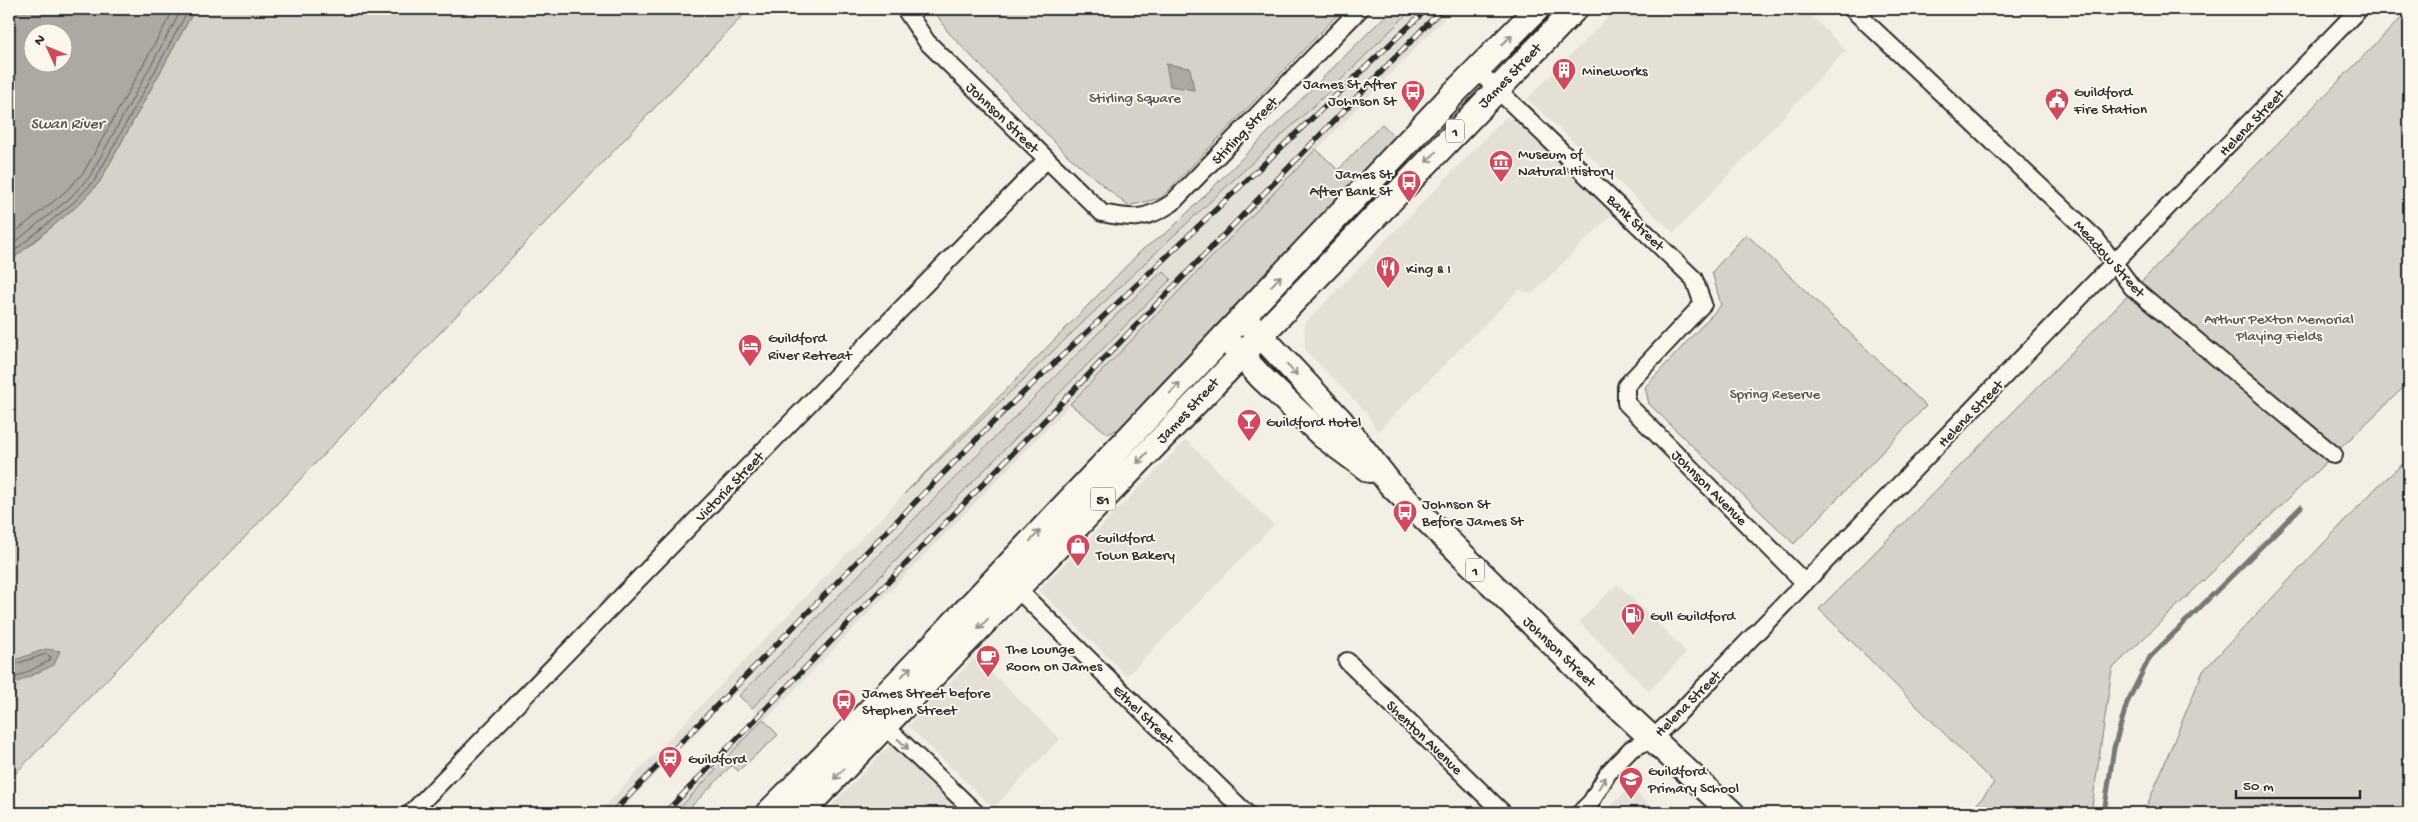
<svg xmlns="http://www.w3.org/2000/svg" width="2418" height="822" font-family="'Gochi Hand',sans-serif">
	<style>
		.built { fill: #e4e0d6 }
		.green { fill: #d5d2c9; stroke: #807e7a }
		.water { fill: #aca9a2; stroke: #787772; fill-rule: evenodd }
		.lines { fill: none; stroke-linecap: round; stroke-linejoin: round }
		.shore { stroke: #5f5d5b; stroke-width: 1 }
		.stream { stroke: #787772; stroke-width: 5 }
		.minor-casing { stroke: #2b2b2b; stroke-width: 20 }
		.highway-casing { stroke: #2b2b2b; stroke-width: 28 }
		.minor { stroke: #fbf7ec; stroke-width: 16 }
		.highway { stroke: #fbf7ec; stroke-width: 24 }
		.rail-casing { stroke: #2b2b2b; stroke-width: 5.5 }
		.rail { stroke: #fbf7ec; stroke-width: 4; stroke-dasharray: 11; stroke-linecap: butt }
		.oneway { stroke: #93918c }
		.labels { text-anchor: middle; stroke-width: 4; stroke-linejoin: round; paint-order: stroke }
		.shield { fill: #fbf7ec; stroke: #696865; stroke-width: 1 }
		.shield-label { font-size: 14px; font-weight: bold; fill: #2b2b2b }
		.poi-label { font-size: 15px; fill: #2b2b2b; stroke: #fbf7ec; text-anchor: start }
		.street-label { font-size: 15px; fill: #2b2b2b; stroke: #fbf7ec }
		.park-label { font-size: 15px; fill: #565552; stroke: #fbf7ec }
		.water-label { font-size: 16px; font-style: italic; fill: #585755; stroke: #fbf7ec }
	</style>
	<rect width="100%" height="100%" fill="#f3efe4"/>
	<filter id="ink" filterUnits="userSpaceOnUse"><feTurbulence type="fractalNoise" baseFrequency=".02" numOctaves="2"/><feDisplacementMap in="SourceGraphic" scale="10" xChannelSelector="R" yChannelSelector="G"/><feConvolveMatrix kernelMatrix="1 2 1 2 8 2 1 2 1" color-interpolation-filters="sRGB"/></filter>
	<g filter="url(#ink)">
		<path class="built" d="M1412 9H1453L675 813H661L757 714 752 708 1171 279 1163 271 1116 315 739 696 735 693 618 813H598L904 494 1170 239 1336 85Z
			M1616 9H1804L1846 50 1674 233 1527 99Z
			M1506 117 1516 120 1612 214 1532 294 1520 289 1377 432 1368 414 1305 350 1304 324Z
			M1186 440 1274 525 1127 676 1039 590Z
			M1617 584 1687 652 1649 691 1579 622Z
			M975 657 1060 739 993 808 908 726Z
			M891 744 964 813H824Z
			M1630 787 1659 813H1604Z"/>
		<path class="green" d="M195 9H749L226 557 9 780V262L77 206 99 183Z
			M933 9H1343L1161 198 1128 206 1066 154 948 32Z
			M1392 9H1412L1336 85 1170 239 904 494 1143 249 1170 230Z
			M2409 10V382L2112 669 2091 813H1970L1994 783 1819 609Z
			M1382 124 1394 136 1361 178 1119 429 1108 434 1070 404 1316 149 1338 170Z
			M1746 234 1926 406 1794 544 1649 404 1645 387 1721 305 1712 272Z
			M1163 271 1171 279 752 708 739 696 1116 315Z
			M2409 458V813H2144L2203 671 2377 487Z
			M763 719 778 735 738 771 732 765 685 813H675Z"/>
		<path class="water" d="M9 9H195L99 183 77 206 9 262ZM32 32H62V62H32Z
			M1166 64 1190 68 1194 90 1170 86Z
			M46 649 60 651 54 665 9 686V662Z"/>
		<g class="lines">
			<path class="shore" d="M9 237 65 192 84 172 174 9
				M9 247 70 198 90 176 182 9
				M9 255 74 202 95 180 189 9
				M9 666 46 654 51 657 49 661 9 681"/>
			<path class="stream" d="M2104 813 2114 748 2127 703 2150 657 2301 507"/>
			<defs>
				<path id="minor" d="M905 9 927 42 1102 213C1132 219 1145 221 1172 203L1360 9
					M1852 9 2096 239 2132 287 2334 455
					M1477 70 1694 279 1703 304 1626 386V403L1805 583
					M1011 583 1246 813
					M1347 661 1503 813
					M875 722 885 726 976 813
					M411 813 1047 159
					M1580 813 1591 802 1608 773 1631 749 1652 739 1674 718 2359 9"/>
				<path id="highway" d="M1249 323 1340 420 1391 485 1601 691 1732 813
					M1230 343 1261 377 1323 436 1369 470
					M768 813 900 680 1454 93 1537 9
					M801 813 1575 9"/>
			</defs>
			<use href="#minor" class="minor-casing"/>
			<use href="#highway" class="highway-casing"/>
			<use href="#minor" class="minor"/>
			<use href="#highway" class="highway"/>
			<defs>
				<path id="rail" d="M612 813 1006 409 1427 9
					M665 813 1442 9"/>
			</defs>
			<use href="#rail" class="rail-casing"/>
			<use href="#rail" class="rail"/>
		</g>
		<defs><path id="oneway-shaft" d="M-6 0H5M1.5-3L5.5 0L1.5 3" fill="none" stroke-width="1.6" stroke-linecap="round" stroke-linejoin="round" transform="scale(1.25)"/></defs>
		<g class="oneway">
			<use href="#oneway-shaft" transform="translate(1507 40) rotate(-45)"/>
			<use href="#oneway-shaft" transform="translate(1431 157) rotate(134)"/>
			<use href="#oneway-shaft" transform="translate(1276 281) rotate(-47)"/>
			<use href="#oneway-shaft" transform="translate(1292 370) rotate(46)"/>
			<use href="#oneway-shaft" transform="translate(1175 388) rotate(-47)"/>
			<use href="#oneway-shaft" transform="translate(1142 458) rotate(133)"/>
			<use href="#oneway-shaft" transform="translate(1035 536) rotate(-46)"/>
			<use href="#oneway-shaft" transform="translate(983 624) rotate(134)"/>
			<use href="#oneway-shaft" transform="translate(906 672) rotate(-47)"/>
			<use href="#oneway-shaft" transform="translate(903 744) rotate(44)"/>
			<use href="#oneway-shaft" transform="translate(839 774) rotate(134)"/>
			<use href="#oneway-shaft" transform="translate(1602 783) rotate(-59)"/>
		</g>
	</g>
	<defs>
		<symbol id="building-pin" viewBox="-11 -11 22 30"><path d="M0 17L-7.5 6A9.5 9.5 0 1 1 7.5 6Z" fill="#d1495b" stroke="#fbf7ec"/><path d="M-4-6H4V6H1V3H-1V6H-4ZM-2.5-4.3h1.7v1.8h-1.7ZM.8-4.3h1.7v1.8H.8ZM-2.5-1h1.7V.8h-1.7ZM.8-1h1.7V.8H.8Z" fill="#fff"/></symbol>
		<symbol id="bus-pin" viewBox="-11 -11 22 30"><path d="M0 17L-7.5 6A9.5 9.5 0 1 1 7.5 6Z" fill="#d1495b" stroke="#fbf7ec"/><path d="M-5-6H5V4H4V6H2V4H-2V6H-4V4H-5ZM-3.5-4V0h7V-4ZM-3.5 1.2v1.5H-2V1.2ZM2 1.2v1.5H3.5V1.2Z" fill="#fff"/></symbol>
		<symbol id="civic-pin" viewBox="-11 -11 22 30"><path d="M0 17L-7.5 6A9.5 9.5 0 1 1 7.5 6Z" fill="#d1495b" stroke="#fbf7ec"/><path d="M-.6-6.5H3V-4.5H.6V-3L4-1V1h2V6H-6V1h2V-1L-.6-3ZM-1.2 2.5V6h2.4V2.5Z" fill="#fff"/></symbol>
		<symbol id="museum-pin" viewBox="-11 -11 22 30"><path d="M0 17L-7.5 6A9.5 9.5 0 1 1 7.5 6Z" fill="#d1495b" stroke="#fbf7ec"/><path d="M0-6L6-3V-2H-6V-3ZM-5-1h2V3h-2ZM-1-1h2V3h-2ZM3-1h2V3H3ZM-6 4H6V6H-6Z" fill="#fff"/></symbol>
		<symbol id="restaurant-pin" viewBox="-11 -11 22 30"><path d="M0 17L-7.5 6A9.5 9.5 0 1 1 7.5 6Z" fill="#d1495b" stroke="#fbf7ec"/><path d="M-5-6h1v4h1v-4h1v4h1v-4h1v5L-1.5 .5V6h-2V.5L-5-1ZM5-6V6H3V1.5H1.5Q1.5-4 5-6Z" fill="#fff"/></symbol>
		<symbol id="hotel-pin" viewBox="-11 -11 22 30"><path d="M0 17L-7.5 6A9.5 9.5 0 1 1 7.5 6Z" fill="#d1495b" stroke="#fbf7ec"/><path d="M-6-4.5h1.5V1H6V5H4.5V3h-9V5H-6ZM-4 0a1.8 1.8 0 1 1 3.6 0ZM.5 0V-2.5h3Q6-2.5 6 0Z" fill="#fff"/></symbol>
		<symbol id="bar-pin" viewBox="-11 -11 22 30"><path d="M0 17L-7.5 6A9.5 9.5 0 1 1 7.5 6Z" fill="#d1495b" stroke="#fbf7ec"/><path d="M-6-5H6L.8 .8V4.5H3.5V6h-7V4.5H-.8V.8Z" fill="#fff"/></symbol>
		<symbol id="shop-pin" viewBox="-11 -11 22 30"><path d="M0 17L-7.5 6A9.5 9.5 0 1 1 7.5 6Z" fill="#d1495b" stroke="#fbf7ec"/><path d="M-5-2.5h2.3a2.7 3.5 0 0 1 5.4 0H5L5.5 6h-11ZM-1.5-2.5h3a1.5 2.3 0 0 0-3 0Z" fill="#fff"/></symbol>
		<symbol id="fuel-pin" viewBox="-11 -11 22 30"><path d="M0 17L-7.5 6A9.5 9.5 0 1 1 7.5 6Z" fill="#d1495b" stroke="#fbf7ec"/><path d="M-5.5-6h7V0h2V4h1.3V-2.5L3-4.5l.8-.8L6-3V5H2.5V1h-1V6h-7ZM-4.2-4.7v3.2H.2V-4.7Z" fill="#fff"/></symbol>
		<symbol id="cafe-pin" viewBox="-11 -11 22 30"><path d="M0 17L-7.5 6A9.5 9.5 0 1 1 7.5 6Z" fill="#d1495b" stroke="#fbf7ec"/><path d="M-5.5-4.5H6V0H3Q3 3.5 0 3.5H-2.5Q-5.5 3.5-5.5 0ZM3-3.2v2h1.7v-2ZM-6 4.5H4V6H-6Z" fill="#fff"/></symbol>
		<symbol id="station-pin" viewBox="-11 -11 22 30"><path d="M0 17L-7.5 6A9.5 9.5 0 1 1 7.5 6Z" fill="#d1495b" stroke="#fbf7ec"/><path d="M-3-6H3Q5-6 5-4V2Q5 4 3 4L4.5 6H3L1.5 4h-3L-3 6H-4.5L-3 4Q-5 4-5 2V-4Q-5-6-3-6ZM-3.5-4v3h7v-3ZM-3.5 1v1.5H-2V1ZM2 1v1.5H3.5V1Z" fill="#fff"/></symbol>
		<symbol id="school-pin" viewBox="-11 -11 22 30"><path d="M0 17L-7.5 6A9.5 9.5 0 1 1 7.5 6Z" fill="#d1495b" stroke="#fbf7ec"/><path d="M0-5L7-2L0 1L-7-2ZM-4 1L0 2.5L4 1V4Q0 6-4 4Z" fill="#fff"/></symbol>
	</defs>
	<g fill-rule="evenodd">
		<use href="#building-pin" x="1550" y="56" width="28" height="38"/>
		<use href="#bus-pin" x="1399" y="78" width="28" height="38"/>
		<use href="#civic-pin" x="2043" y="86" width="28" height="38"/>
		<use href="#museum-pin" x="1487" y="148" width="28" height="38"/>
		<use href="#bus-pin" x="1395" y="168" width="28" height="38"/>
		<use href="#restaurant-pin" x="1374" y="254" width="28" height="38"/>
		<use href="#hotel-pin" x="736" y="332" width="28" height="38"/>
		<use href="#bar-pin" x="1235" y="407" width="28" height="38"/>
		<use href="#bus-pin" x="1391" y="498" width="28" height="38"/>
		<use href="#shop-pin" x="1064" y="532" width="28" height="38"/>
		<use href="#fuel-pin" x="1619" y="601" width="28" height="38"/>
		<use href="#cafe-pin" x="974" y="643" width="28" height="38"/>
		<use href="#bus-pin" x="830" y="687" width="28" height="38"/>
		<use href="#station-pin" x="656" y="744" width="28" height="38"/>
		<use href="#school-pin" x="1617" y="765" width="28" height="38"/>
	</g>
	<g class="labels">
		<g class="shield">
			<rect x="1446" y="119.5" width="18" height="23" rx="4"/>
			<rect x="1090.5" y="487.5" width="25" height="23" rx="4"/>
			<rect x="1466" y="558.5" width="18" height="23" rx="4"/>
		</g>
		<g class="shield-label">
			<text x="1455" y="136">1</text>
			<text x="1103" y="504">51</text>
			<text x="1475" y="575">1</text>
		</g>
		<g class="poi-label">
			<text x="1582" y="75">Mineworks</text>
			<text x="1396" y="88" text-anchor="end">James St After<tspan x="1396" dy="17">Johnson St</tspan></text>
			<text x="2074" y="96">Guildford<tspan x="2074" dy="17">Fire Station</tspan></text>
			<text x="1518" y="158">Museum of<tspan x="1518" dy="17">Natural History</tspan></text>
			<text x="1392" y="178" text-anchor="end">James St<tspan x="1392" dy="17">After Bank St</tspan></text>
			<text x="1406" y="273">King &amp; I</text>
			<text x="768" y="342">Guildford<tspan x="768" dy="17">River Retreat</tspan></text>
			<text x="1266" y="426">Guildford Hotel</text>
			<text x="1422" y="508">Johnson St<tspan x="1422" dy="17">Before James St</tspan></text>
			<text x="1096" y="542">Guildford<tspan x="1096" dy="17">Town Bakery</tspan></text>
			<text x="1650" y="620">Gull Guildford</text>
			<text x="1006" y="653">The Lounge<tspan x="1006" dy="17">Room on James</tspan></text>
			<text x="862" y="697">James Street before<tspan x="862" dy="17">Stephen Street</tspan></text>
			<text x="688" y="763">Guildford</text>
			<text x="1648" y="775">Guildford<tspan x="1648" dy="17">Primary School</tspan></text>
		</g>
		<g class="street-label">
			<text transform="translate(1509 75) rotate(-46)" y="5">James Street</text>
			<text transform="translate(1003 117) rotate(44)" y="5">Johnson Street</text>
			<text transform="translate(2251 122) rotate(-46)" y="5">Helena Street</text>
			<text transform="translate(1244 130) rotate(-46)" y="5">Stirling Street</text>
			<text transform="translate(1636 222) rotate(44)" y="5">Bank Street</text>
			<text transform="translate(2110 258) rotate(48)" y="5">Meadow Street</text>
			<text transform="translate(1187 410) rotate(-47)" y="5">James Street</text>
			<text transform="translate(1970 413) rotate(-46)" y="5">Helena Street</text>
			<text transform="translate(729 486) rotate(-46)" y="5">Victoria Street</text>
			<text transform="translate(1710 487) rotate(45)" y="5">Johnson Avenue</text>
			<text transform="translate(1560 651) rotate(44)" y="5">Johnson Street</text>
			<text transform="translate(1687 703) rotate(-45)" y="5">Helena Street</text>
			<text transform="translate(1144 714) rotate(44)" y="5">Ethel Street</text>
			<text transform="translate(1425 737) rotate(44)" y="5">Shenton Avenue</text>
		</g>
		<g class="park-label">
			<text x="1135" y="102">Stirling Square</text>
			<text x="2279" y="323">Arthur Pexton Memorial<tspan x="2279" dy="17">Playing Fields</tspan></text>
			<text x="1775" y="398">Spring Reserve</text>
		</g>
		<g class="water-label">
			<text x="67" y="128">Swan River</text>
		</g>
	</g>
	<rect width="2418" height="822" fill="none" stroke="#fbf7ec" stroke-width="30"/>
	<rect x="15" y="15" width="2388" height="792" fill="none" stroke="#2b2b2b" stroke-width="2" filter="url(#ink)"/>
	<g transform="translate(48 48) rotate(314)"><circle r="24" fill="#fbf7ec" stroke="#a8a59f"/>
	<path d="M0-4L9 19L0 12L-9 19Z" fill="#d1495b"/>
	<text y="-8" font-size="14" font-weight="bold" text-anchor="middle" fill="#2b2b2b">N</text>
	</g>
	<path d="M2236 790v8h124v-8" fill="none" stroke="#2b2b2b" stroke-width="2.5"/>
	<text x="2243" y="790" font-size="15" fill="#2b2b2b" stroke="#fbf7ec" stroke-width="4" paint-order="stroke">50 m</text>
</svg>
